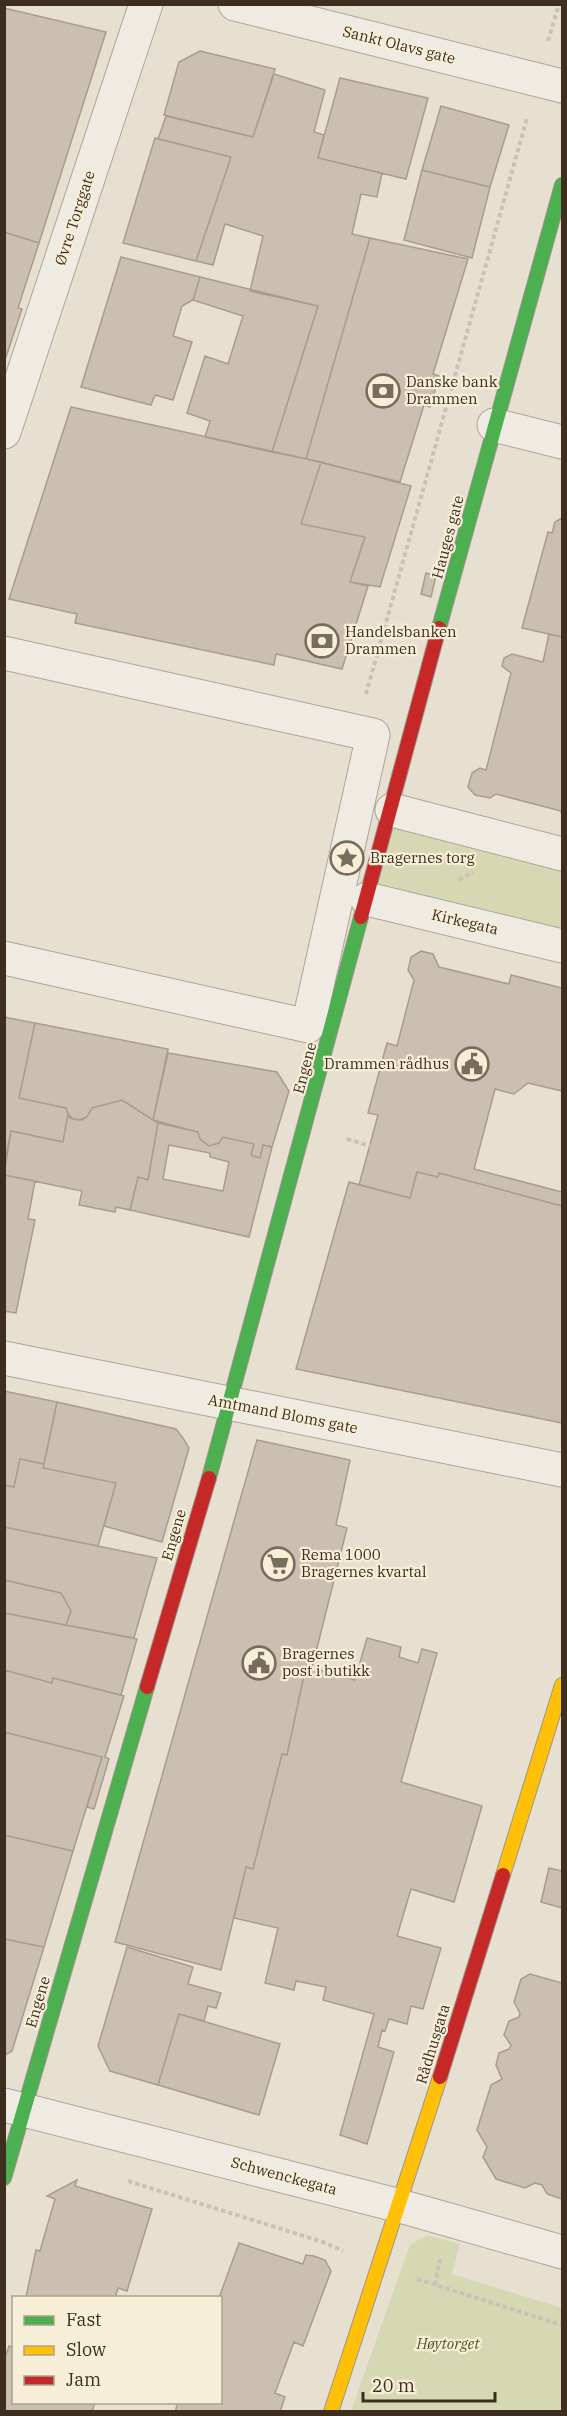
<svg xmlns="http://www.w3.org/2000/svg" width="567" height="2416" font-family="'IBM Plex Serif',serif">
	<style>
		.green { fill: #d6d7b3 }
		.building { fill: #cbbfb2; stroke: #a89c90; stroke-width: 1.5; fill-rule: evenodd }
		.lines { fill: none; stroke-linecap: round; stroke-linejoin: round }
		.street-casing { stroke: #ada599; stroke-width: 35 }
		.fast-casing { stroke: #9c958a; stroke-width: 16 }
		.slow-casing { stroke: #9c958a; stroke-width: 16 }
		.jam-casing { stroke: #9c958a; stroke-width: 16 }
		.path { stroke: #c8c2b9; stroke-width: 4; stroke-dasharray: 4.5 3; stroke-linecap: butt }
		.street { stroke: #efebe3; stroke-width: 33 }
		.fast { stroke: #4caf50; stroke-width: 14 }
		.slow { stroke: #ffc107; stroke-width: 14 }
		.jam { stroke: #c62828; stroke-width: 14 }
		.labels { text-anchor: middle; stroke-width: 4.5; stroke-linejoin: round; paint-order: stroke }
		.street-label { font-size: 15px; fill: #3d2e20; stroke: #f7eed8 }
		.poi-label { font-size: 15px; fill: #3d2e20; stroke: #f7eed8; text-anchor: start }
		.park-label { font-size: 15px; font-style: italic; fill: #4d5a26; stroke: #f7eed8 }
	</style>
	<rect width="100%" height="100%" fill="#e7e0d1"/>
	<path class="green" d="M392 810 562 854V946L368 899Z
		M427 2235 460 2244 452 2274 562 2308V2411H351L410 2245Z"/>
	<path class="building" d="M4 8 106 32 39 243 4 232Z
		M200 51 275 69 253 137 164 115 179 62Z
		M274 74 325 90 314 132 324 135 318 158 382 173 377 197 361 194 352 234 370 238 306 459 272 452 318 306 250 291 263 236 225 224 213 265 196 261 231 157 158 139 166 116 253 137Z
		M340 78 428 98 406 179 318 158Z
		M441 106 509 125 490 187 422 170Z
		M155 138 231 157 196 261 123 243Z
		M422 170 490 187 472 258 404 240Z
		M4 232 39 243 18 308 22 309 4 363Z
		M370 238 468 259 433 374 439 376 430 407 424 405 400 482 306 459Z
		M121 257 200 277 193 300 182 306 173 336 192 342 173 400 155 395 151 405 81 387Z
		M200 277 318 306 272 452 205 437 210 421 187 413 205 356 228 364 243 316 193 300Z
		M71 407 321 462 301 524 365 537 350 582 368 586 342 669 276 654 274 665 75 623 77 614 9 599Z
		M321 462 411 486 380 587 350 582 365 537 301 524Z
		M562 518V637L522 628 548 532 552 533 555 522Z
		M426 573 436 576 431 597 421 594Z
		M549 634 562 637V816L561 811 496 794 490 798 475 795 468 787 472 773 480 768 486 770 511 673 502 666 504 658 512 654 543 662Z
		M421 951 433 954 439 967 509 984 511 975 562 988V1091L528 1083 514 1094 495 1089 474 1169 562 1192V1206L439 1173 438 1177 417 1172 410 1198 359 1185 378 1115 368 1113 387 1043 397 1046 414 980 408 970 411 957Z
		M4 1017 35 1023 19 1098 66 1108 68 1114 63 1142 11 1131 4 1164Z
		M35 1023 168 1049 153 1120 122 1100 92 1108 87 1117 78 1120 70 1118 66 1108 19 1098Z
		M168 1053 277 1072 289 1091 272 1147 263 1145 260 1158 251 1155 254 1144 223 1137 219 1143 209 1146 200 1139 198 1132 153 1120Z
		M122 1100 158 1123 148 1180 138 1177 130 1210 116 1207 115 1212 79 1205 82 1191 4 1175 11 1131 63 1142 68 1114 73 1119 82 1120 87 1117 92 1108Z
		M158 1123 198 1132 200 1139 209 1146 219 1143 223 1137 254 1144 251 1155 260 1158 263 1145 272 1147 249 1237 130 1210 138 1177 148 1180ZM169 1145 210 1153V1157L229 1162 223 1191 163 1179Z
		M417 1172 438 1177 439 1173 562 1206V1423L296 1369 349 1182 410 1198Z
		M4 1175 35 1181 28 1219 35 1220 16 1313 4 1311Z
		M4 1391 57 1402 44 1464 20 1459 14 1487 4 1485Z
		M57 1402 176 1429 183 1438 189 1448 162 1542 104 1526 116 1483 43 1468Z
		M257 1440 350 1460 336 1525 347 1528 312 1668 306 1666 287 1755 282 1754 253 1869 246 1867 221 1970 115 1942Z
		M20 1459 44 1464 43 1468 116 1483 98 1546 4 1527V1485L14 1487Z
		M4 1527 157 1558 134 1638 66 1625 71 1611 61 1593 4 1580Z
		M4 1580 61 1593 71 1611 66 1625 4 1613Z
		M4 1613 137 1639 121 1695 53 1678 52 1683 4 1670Z
		M367 1638 401 1647 399 1657 418 1663 422 1649 437 1653 401 1782 482 1806 454 1902 411 1889 397 1936 441 1948 423 2009 411 2006 407 2024 389 2019 385 2031 382 2030 378 2047 394 2052 367 2144 340 2135 374 2014 323 2000 326 1987 296 1981 294 1990 265 1983 278 1928 234 1918 246 1867 253 1869 282 1754 287 1755 306 1666 355 1680Z
		M4 1670 52 1683 53 1678 124 1696 105 1757 109 1759 94 1809 87 1807 102 1757 4 1732Z
		M4 1732 102 1757 73 1851 4 1835Z
		M4 1835 73 1851 44 1947 4 1939Z
		M549 1868 562 1871V1908L541 1902Z
		M4 1939 44 1947 12 2051 4 2056Z
		M127 1947 193 1967 188 1984 221 1993 216 2008 208 2006 204 2021 179 2014 158 2085 110 2071 98 2046Z
		M530 1974 562 1983V2199L547 2194 542 2185 535 2183 525 2188 496 2179 483 2157 487 2147 477 2130 491 2085 502 2079 496 2065 499 2053 509 2049 511 2045 504 2035 509 2021 519 2017 520 2013 514 2002 521 1979Z
		M179 2014 280 2044 259 2115 158 2085Z
		M77 2180 75 2186 152 2209 127 2291 118 2288 115 2298H22L26 2297 36 2250 40 2251 55 2199 47 2196Z
		M239 2243 303 2264 306 2255 314 2256 325 2260 331 2271 303 2346 294 2342 275 2393 285 2397 280 2412H175L178 2402H220L219 2298Z
		M14 2341V2402H95L92 2412H4V2360L9 2346 12 2347Z"/>
	<g class="lines">
		<defs>
			<path id="street" d="M235 4 562 86
				M494 425 562 442
				M4 432 146 4
				M4 653 373 735 308 1026 4 958
				M392 810 562 854
				M367 899 562 946
				M4 1358 562 1470
				M4 2105 400 2206 562 2252"/>
			<path id="fast" d="M439 628 562 185
				M209 1478 361 917
				M4 2178 147 1687"/>
			<path id="slow" d="M503 1875 562 1685
				M331 2412 440 2077"/>
			<path id="jam" d="M361 917 439 628
				M147 1687 209 1478
				M440 2077 503 1875"/>
		</defs>
		<use href="#street" class="street-casing"/>
		<use href="#fast" class="fast-casing"/>
		<use href="#slow" class="slow-casing"/>
		<use href="#jam" class="jam-casing"/>
		<path class="path" d="M548 41 559 4
			M366 694 527 118
			M459 880 473 872
			M347 1139 370 1146
			M128 2181 323 2242 343 2251
			M417 2279 562 2325
			M435 2285 440 2259"/>
		<use href="#street" class="street"/>
		<use href="#fast" class="fast"/>
		<use href="#slow" class="slow"/>
		<use href="#jam" class="jam"/>
	</g>
	<defs>
		<symbol id="bank-ring" viewBox="-11 -11 22 22"><circle r="9.5" fill="#f7eed8" stroke="#786c5e" stroke-width="1.5"/><path d="M-6-4H6V4H-6ZM0-2.3a2.3 2.3 0 1 0 0 4.6a2.3 2.3 0 1 0 0-4.6Z" fill="#786c5e"/></symbol>
		<symbol id="sight-ring" viewBox="-11 -11 22 22"><circle r="9.5" fill="#f7eed8" stroke="#786c5e" stroke-width="1.5"/><path d="M0-6L1.8-2.2L6-1.7L2.9 1.2L3.7 5.4L0 3.3L-3.7 5.4L-2.9 1.2L-6-1.7L-1.8-2.2Z" fill="#786c5e"/></symbol>
		<symbol id="civic-ring" viewBox="-11 -11 22 22"><circle r="9.5" fill="#f7eed8" stroke="#786c5e" stroke-width="1.5"/><path d="M-.6-6.5H3V-4.5H.6V-3L4-1V1h2V6H-6V1h2V-1L-.6-3ZM-1.2 2.5V6h2.4V2.5Z" fill="#786c5e"/></symbol>
		<symbol id="supermarket-ring" viewBox="-11 -11 22 22"><circle r="9.5" fill="#f7eed8" stroke="#786c5e" stroke-width="1.5"/><path d="M-6-5.5h2.5l.6 2H6L4.5 2H-2.5L-4.4-4H-6ZM-1.5 3.2a1.3 1.3 0 1 0 .1 0ZM3 3.2a1.3 1.3 0 1 0 .1 0Z" fill="#786c5e"/></symbol>
	</defs>
	<g fill-rule="evenodd">
		<use href="#bank-ring" x="364" y="372" width="38" height="38"/>
		<use href="#bank-ring" x="303" y="622" width="38" height="38"/>
		<use href="#sight-ring" x="328" y="839" width="38" height="38"/>
		<use href="#civic-ring" x="453" y="1045" width="38" height="38"/>
		<use href="#supermarket-ring" x="259" y="1545" width="38" height="38"/>
		<use href="#civic-ring" x="240" y="1644" width="38" height="38"/>
	</g>
	<g class="labels">
		<g class="street-label">
			<text transform="translate(399 45) rotate(14)" y="5">Sankt Olavs gate</text>
			<text transform="translate(75 218) rotate(-72)" y="5">Øvre Torggate</text>
			<text transform="translate(448 537) rotate(-75)" y="5">Hauges gate</text>
			<text transform="translate(465 922) rotate(13)" y="5">Kirkegata</text>
			<text transform="translate(305 1068) rotate(-75)" y="5">Engene</text>
			<text transform="translate(283 1414) rotate(11)" y="5">Amtmand Bloms gate</text>
			<text transform="translate(174 1535) rotate(-74)" y="5">Engene</text>
			<text transform="translate(38 2002) rotate(-74)" y="5">Engene</text>
			<text transform="translate(433 2044) rotate(-73)" y="5">Rådhusgata</text>
			<text transform="translate(284 2176) rotate(15)" y="5">Schwenckegata</text>
		</g>
		<g class="poi-label">
			<text x="406" y="387">Danske bank<tspan x="406" dy="17">Drammen</tspan></text>
			<text x="345" y="637">Handelsbanken<tspan x="345" dy="17">Drammen</tspan></text>
			<text x="370" y="863">Bragernes torg</text>
			<text x="449" y="1069" text-anchor="end">Drammen rådhus</text>
			<text x="301" y="1560">Rema 1000<tspan x="301" dy="17">Bragernes kvartal</tspan></text>
			<text x="282" y="1659">Bragernes<tspan x="282" dy="17">post i butikk</tspan></text>
		</g>
		<g class="park-label">
			<text x="448" y="2349">Høytorget</text>
		</g>
	</g>
	<rect width="567" height="2416" fill="none" stroke="#3d2e20" stroke-width="12"/>
	<rect x="12" y="2296" width="210" height="108" fill="#f7eed8" stroke="#ada18e" stroke-width="1.5"/>
	<rect x="24" y="2316" width="30" height="9" fill="#4caf50" stroke="#ada18e" stroke-width="1.5"/>
	<text x="66" y="2326" font-size="18" fill="#3d2e20">Fast</text>
	<rect x="24" y="2346" width="30" height="9" fill="#ffc107" stroke="#ada18e" stroke-width="1.5"/>
	<text x="66" y="2356" font-size="18" fill="#3d2e20">Slow</text>
	<rect x="24" y="2376" width="30" height="9" fill="#c62828" stroke="#ada18e" stroke-width="1.5"/>
	<text x="66" y="2386" font-size="18" fill="#3d2e20">Jam</text>
	<path d="M363 2392v9h132v-9" fill="none" stroke="#3d2e20" stroke-width="3"/>
	<text x="372" y="2392" font-size="18" fill="#3d2e20" stroke="#f7eed8" stroke-width="4.5" paint-order="stroke">20 m</text>
</svg>
